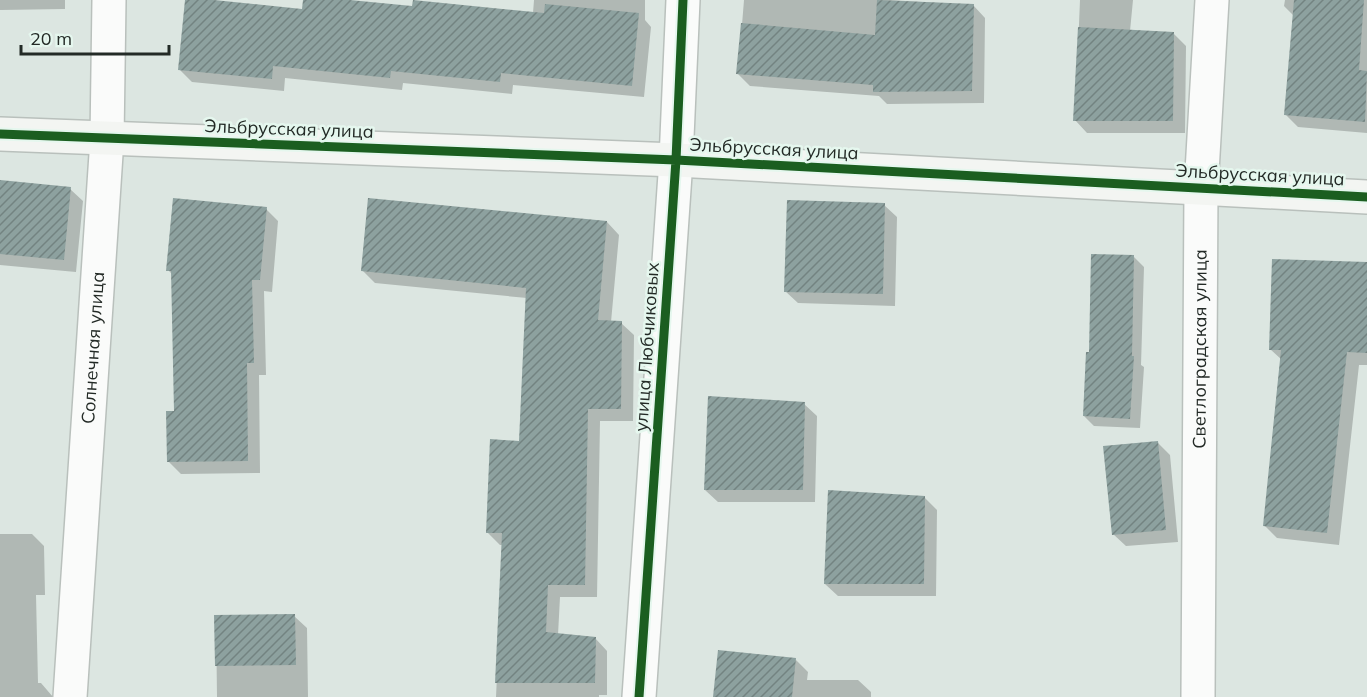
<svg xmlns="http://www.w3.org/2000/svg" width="1367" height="697" font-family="Mulish,sans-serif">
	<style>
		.shadow { fill: #0003 }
		.building { fill: url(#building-hatch) }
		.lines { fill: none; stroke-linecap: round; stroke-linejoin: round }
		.street-casing { stroke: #b9c0bc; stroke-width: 36 }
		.secondary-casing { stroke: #b9c0bc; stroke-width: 36 }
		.street { stroke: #fafbfa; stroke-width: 33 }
		.secondary { stroke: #f3f5f2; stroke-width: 33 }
		.cycleway-casing { stroke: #e5f7ee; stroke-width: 13 }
		.cycleway { stroke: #1b5e20; stroke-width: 9 }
		.labels { text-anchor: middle; stroke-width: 5; stroke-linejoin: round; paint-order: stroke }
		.street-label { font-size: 18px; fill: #232a26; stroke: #e5f7ee }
	</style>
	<defs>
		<pattern id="building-hatch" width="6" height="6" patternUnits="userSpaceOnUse" patternTransform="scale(1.5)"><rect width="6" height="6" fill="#8da19f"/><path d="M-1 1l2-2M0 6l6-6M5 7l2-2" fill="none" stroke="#738381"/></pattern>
	</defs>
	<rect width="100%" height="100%" fill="#dce6e1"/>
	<path class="shadow" d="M0 0H65V9L0 10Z
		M186 0 304 10 305 0H334L414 7 533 13 534 0H645V20L651 27 644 97 513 85 512 94 403 83 402 90 285 78 284 91 192 82 180 70Z
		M744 0H889L973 5 985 18 984 103 887 104 879 96 750 86 738 74Z
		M1080 0H1133L1130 31 1174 34 1186 46 1185 133H1087L1075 120Z
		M1285 0H1367V133L1298 127 1286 115 1294 16 1284 6Z
		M0 182 70 189 83 201 76 272 0 265Z
		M884 205 897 217 895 306 798 303 785 291Z
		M266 209 278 221 272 292 264 291 266 375H259L260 473 181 474 169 462 175 413 173 275 168 270Z
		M607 222 619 235 611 322 621 323 634 335 633 421H600L597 597H560L558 635 595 638 607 651V695H599V697H496L503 545H500L487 532 521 442 527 298 375 283 362 270Z
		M1134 257 1144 267 1141 365 1144 367 1140 428 1094 426 1084 416 1090 354Z
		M1367 264V365H1359L1339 545 1277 538 1264 525 1282 360 1270 349Z
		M804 404 817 416 815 502H718L705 490Z
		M1158 443 1170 455 1178 542 1126 546 1113 534Z
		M924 497 937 510 936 596H838L825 584Z
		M0 534H32L44 546 45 595H36L38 683H41L53 697H0Z
		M294 616 307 628 308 697H217L216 617Z
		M795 659 808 672 807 680H858L871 692V697H714Z"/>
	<path class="building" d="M185 0H214L302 9 303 0H350L412 6 413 0 544 13 545 4 639 13 632 86 501 73 500 82 391 71 390 78 273 66 272 79 178 70Z
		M877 0 974 4 972 91 873 92V85L736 74 741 23 875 35Z
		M1294 0H1364L1359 70 1367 71 1365 122 1284 115Z
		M1078 27 1174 32 1173 121H1073Z
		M0 180 71 187 64 260 0 254Z
		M173 198 267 207 260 280H252L254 363H247L248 461 167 462 166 411H174L171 271H166Z
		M368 198 607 221 598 320 622 321 621 409H588L585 585H548L546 632 596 637 595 683H495L502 533H486L490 439 519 441 526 288 361 271Z
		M787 200 885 203 883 294 784 292Z
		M1091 254 1134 255 1132 356H1134L1130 419 1083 416 1086 352H1089Z
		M1272 259 1367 262V353L1347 352 1327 533 1263 526 1281 350H1269Z
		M708 396 805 402 803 490H704Z
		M1158 441 1166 530 1112 535 1103 446Z
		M828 490 925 496 924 584H824Z
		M295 614 296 665 215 666 214 615Z
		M718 650 796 658 792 697H713Z"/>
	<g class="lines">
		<defs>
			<g id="street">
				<path id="s1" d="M70 697 107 139 109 0"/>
				<path d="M639 697 676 160 683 0"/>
				<path id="s2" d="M1198 697 1201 189 1212 0"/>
			</g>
			<path id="secondary" d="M0 134 676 160 1367 197"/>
		</defs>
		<use href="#street" class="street-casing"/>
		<use href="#secondary" class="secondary-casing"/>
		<use href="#street" class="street"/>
		<use href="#secondary" class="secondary"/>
		<defs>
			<path id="cycleway" d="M0 134 676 160 1367 197
				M639 697 676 160 683 0"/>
		</defs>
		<use href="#cycleway" class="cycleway-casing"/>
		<use href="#cycleway" class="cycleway"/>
	</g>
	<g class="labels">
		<g class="street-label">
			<text transform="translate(289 129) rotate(2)" y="6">Эльбрусская улица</text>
			<text transform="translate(774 149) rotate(3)" y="6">Эльбрусская улица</text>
			<text transform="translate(1260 175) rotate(3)" y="6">Эльбрусская улица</text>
			<text transform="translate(647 347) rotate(-86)" y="6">улица Любчиковых</text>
			<text dy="6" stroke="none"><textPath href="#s2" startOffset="348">Светлоградская улица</textPath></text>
			<text dy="6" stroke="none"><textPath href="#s1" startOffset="350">Солнечная улица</textPath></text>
		</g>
	</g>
	<path d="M21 45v9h148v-9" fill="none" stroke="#232a26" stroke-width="3"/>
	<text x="30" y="45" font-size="18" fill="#232a26" stroke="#e5f7ee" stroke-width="4.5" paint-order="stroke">20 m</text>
</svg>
